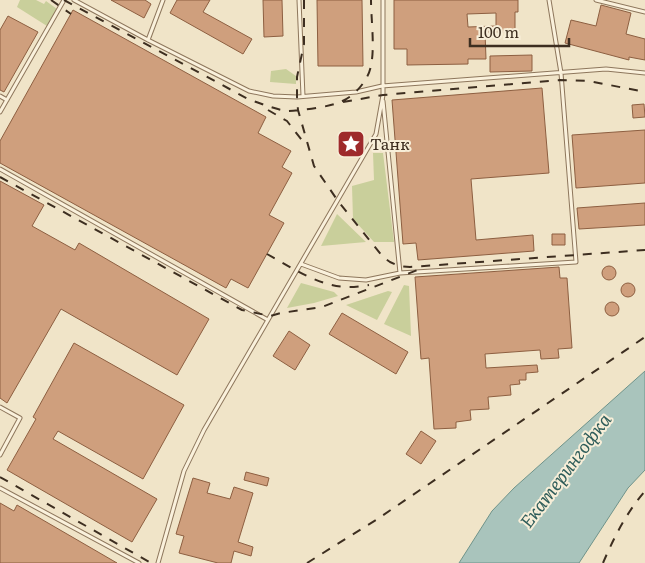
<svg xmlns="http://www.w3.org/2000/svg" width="645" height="563" font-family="Literata,serif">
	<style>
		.green { fill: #c9cf9b }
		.water { fill: #a9c4bc; stroke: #6f938a }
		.building { fill: #cf9f7d; stroke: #8d5f41; fill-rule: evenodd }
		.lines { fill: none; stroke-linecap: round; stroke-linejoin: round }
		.service-casing { stroke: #8d765c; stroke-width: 5 }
		.service { stroke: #faf1dc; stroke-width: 3 }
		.rail { stroke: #3d2e20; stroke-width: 2; stroke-dasharray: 9 9; stroke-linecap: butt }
		.labels { text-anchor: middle; stroke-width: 4; stroke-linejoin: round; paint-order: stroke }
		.poi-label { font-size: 16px; fill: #3d2e20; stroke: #f7eed8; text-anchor: start }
		.water-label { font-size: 18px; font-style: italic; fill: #2f5d5a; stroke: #f7eed8 }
	</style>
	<rect width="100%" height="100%" fill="#f0e4c8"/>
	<path class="green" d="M20 0H36L44 4 46 1 57 9 47 26 17 7Z
		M286 69 296 76V84L270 82 271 71Z
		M373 153H383L394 242H374L353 219 352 186 374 180Z
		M337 214 366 242 321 246Z
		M301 283 334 292 338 296 314 303 287 308Z
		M404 285 409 286 411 336 384 324Z
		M388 291 392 292 377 320 346 305Z"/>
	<path class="water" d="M645 371V470L628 488 579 563H459L492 511 514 488Z"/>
	<path class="building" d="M111 0H145L151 4 144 18Z
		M177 0H210L203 12 252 39 243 54 170 13Z
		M263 0H282L283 36 264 37Z
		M317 0H362L363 66H318Z
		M394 0H518V12H515V32H485L486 59H468V64L407 65V49H394ZM496 13V26L468 27 467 14Z
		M601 5 631 13 626 34 645 39V60L629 57V60L565 43 571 20 596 26Z
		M73 10 266 117 258 133 291 151 282 167 292 173 269 215 284 223 248 288 231 279 226 288 0 163V141Z
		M8 16 38 32 4 92 0 90V30Z
		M532 55V71L490 72V56Z
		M542 88 549 173 471 179 476 240 533 235 534 251 418 260 416 243 403 244 392 100Z
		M644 104 645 117 633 118 632 105Z
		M645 130V183L576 188 572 135Z
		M0 181 44 205 32 226 75 250 79 243 209 319 177 375 61 309 7 403 0 398Z
		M645 203V225L579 229 577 208Z
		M552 234H565V245H552Z
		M602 273a7 7 0 1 1 14 0a7 7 0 1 1-14 0Z
		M559 267 560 278H567L572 348 558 349 559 358 541 359 540 350 485 354 486 368 537 365 538 372 526 373V380H519L520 384 510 385 511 395 488 397 489 409 470 410 471 420 456 422V428L434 429 429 358 421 359 415 277Z
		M621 290a7 7 0 1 1 14 0a7 7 0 1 1-14 0Z
		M605 309a7 7 0 1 1 14 0a7 7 0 1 1-14 0Z
		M342 313 408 352 396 374 329 334Z
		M289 331 310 345 295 370 273 356Z
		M74 343 184 405 143 479 58 431 53 439 157 499 132 542 7 470 36 419 33 417Z
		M421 431 436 441 421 464 406 454Z
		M246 472 269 478 267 486 244 480Z
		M193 478 210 483 207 493 230 499 234 487 253 493 238 542 253 547 251 556 234 551 231 563H218L179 553 184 536 176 534Z
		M0 503 14 511 17 505 117 563H0Z"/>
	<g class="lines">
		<defs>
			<path id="service" d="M74 0 148 40 249 91 273 96 297 97 356 92 382 86 606 69 645 73
				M299 0 303 96
				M596 0 645 12
				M148 40 163 0
				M0 96 7 100
				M383 101 400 273
				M0 112 64 0
				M0 169 268 320
				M301 264 339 278 366 280 400 273 576 262 561 73 549 0
				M0 407 20 418 0 455
				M0 488 139 563
				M158 563 184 471 204 430 376 134 383 95V0"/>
		</defs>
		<use href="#service" class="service-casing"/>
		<use href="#service" class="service"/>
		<path class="rail" d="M51 0 71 14
			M64 0 250 100C263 104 274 109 287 111 298 111 330 107 340 102 354 97 369 80 371 65 375 48 371 18 371 0
			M304 0V44L297 77V97L298 110 314 166 338 201 383 257 390 262 399 266 410 267 645 250
			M343 102 383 95 560 80 589 81 645 92
			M268 110 287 121 304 143
			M0 177 242 310 270 316 281 313 322 307 420 269
			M267 254C292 268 320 287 349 287 356 287 363 286 369 285
			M0 477 151 563
			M307 563 376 520 645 337
			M603 563C614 537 627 512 645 491"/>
	</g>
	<defs>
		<symbol id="sight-square" viewBox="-11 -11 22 22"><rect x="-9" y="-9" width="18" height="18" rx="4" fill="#9e2a2b" stroke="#f7eed8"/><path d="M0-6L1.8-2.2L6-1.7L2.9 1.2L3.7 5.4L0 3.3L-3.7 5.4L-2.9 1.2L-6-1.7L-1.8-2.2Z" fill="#fff"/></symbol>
	</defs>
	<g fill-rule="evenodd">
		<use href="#sight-square" x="335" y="128" width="32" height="32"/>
	</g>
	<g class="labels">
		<g class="poi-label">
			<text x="370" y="150">Танк</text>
		</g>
		<g class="water-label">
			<text transform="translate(566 471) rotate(-53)" y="6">Екатерингофка</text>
		</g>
	</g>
	<path d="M470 38v8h99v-8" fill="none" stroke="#3d2e20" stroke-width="2.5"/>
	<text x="478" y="38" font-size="15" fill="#3d2e20" stroke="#f7eed8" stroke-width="4" paint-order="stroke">100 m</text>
</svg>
